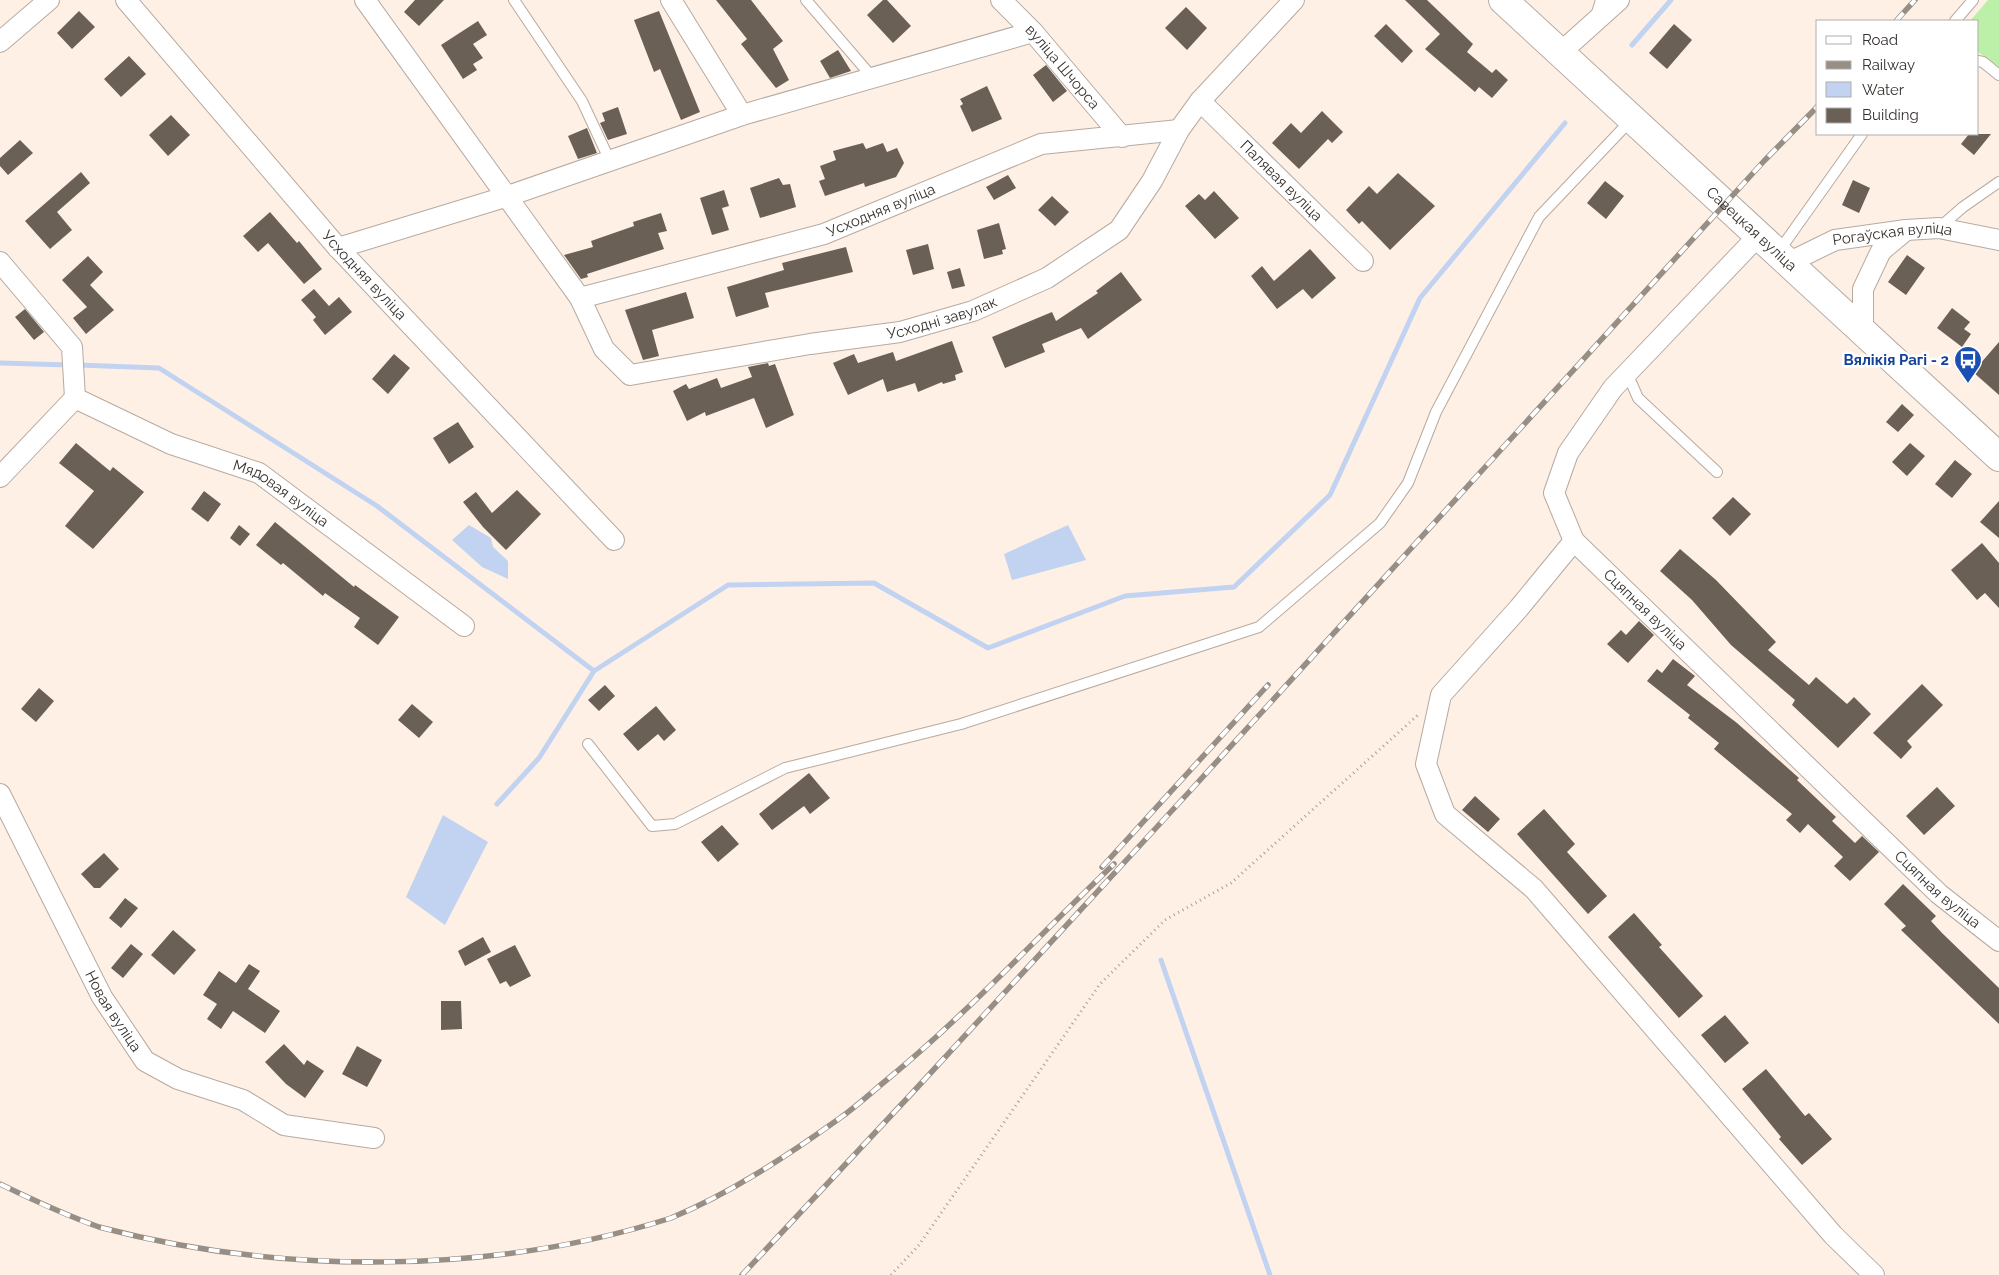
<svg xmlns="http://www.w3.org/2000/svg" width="1999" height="1275" font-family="Raleway,sans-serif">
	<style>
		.green { fill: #bcf0a9 }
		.water { fill: #c2d3f1 }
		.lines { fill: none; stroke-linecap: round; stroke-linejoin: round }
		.stream { stroke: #c2d3f1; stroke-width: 5 }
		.building { fill: #6b6056 }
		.lane-casing { stroke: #b7aaa0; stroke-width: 12 }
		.street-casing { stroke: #b7aaa0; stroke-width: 22 }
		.secondary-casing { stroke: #b7aaa0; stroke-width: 30 }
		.path { stroke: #aaa098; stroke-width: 3; stroke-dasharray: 1 4; stroke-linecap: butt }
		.lane { stroke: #fff; stroke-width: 10 }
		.street { stroke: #fff; stroke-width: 20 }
		.secondary { stroke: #fff; stroke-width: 28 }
		.rail-casing { stroke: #978e86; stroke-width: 5.5 }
		.rail { stroke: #fff; stroke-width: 4; stroke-dasharray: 11; stroke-linecap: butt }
		.labels { text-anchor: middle; stroke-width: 5; stroke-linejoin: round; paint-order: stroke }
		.street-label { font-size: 15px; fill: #36312d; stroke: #fff }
		.transit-label { font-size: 15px; font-weight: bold; fill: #164399; stroke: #fff; text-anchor: end }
	</style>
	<rect width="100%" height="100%" fill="#fef0e5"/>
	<path class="green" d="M1988 0H1999V67L1978 52V21H1970Z"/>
	<path class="water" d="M469 525 491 538 493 547 508 561V579L482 567 452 540Z
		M1068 525 1086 560 1012 580 1004 554Z
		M443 815 488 842 445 925 406 897Z"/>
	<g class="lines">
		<path class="stream" d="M1632 45 1671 0
			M0 363 69 365
			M78 365 159 368 377 506 594 671
			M497 804 539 758 594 671 728 585 874 583 988 648 1125 596 1234 587 1330 495 1420 298 1565 123
			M1161 960 1270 1275"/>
	</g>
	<path class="building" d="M415 0H444L419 26 404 12Z
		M716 0H751L783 41 773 49 789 80 776 88 741 44 747 39Z
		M883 0H887L911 26 893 43 867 15Z
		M1405 0H1427L1473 44 1467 52 1492 73 1496 69 1508 80 1492 98 1479 87 1475 92 1425 49 1440 34Z
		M1186 7 1207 28 1187 50 1165 28Z
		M79 11 95 27 72 49 57 33Z
		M659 11 700 112 681 120 660 69 654 72 634 20Z
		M478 21 487 35 473 44 483 58 473 64 477 70 463 79 441 45Z
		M1386 24 1413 51 1402 63 1374 36Z
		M1674 24 1692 40 1667 69 1649 53Z
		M838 50 851 71 830 78 820 61Z
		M129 56 146 74 121 97 104 79Z
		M1046 65 1067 91 1053 102 1033 75Z
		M987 86 1002 119 972 132 960 106 963 104 960 99Z
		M618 107 627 134 608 140 600 123 605 121 602 113Z
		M1322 111 1343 132 1332 143 1328 139 1299 169 1272 143 1291 123 1301 133Z
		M171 115 190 135 168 156 149 135Z
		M587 128 597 153 578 159 568 136Z
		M1969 134H1991L1974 155 1961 144Z
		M20 140 33 153 8 175 0 166V158Z
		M863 143 866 149 883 143 887 152 897 148 904 163 896 177 865 187 864 183 825 196 819 181 825 179 820 166 836 160 833 151Z
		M81 172 90 183 57 212 72 230 50 249 25 221Z
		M1398 173 1435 206 1390 250 1362 221 1359 224 1346 210 1369 186 1377 194Z
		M1008 175 1016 188 994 200 986 187Z
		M779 178 783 185 790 184 796 207 760 218 750 188Z
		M1853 180 1870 188 1859 213 1842 205Z
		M1605 181 1624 196 1606 219 1587 203Z
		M724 190 729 206 722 208 729 230 712 235 700 198Z
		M1214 191 1239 218 1215 239 1185 206 1199 194 1205 200Z
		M1052 196 1069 212 1055 226 1038 210Z
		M270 212 297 243 299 241 322 269 304 284 268 243 258 252 243 236Z
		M661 213 667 231 658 233 664 249 587 274 588 277 581 279 564 255 593 247 591 241 634 226 633 222Z
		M999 223 1006 249 1002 250 1003 254 984 259 977 230Z
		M928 244 934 269 913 275 906 250Z
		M846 247 853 272 765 293 769 307 736 317 727 287 784 270 782 263Z
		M1310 249 1336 278 1312 299 1303 289 1277 309 1251 276 1262 266 1274 281Z
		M1907 255 1925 268 1906 295 1888 282Z
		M88 256 103 272 90 285 114 310 86 334 73 318 87 307 62 280Z
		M960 268 965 286 952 289 947 272Z
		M1121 272 1142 300 1088 339 1081 328 1042 344 1045 352 1005 368 992 337 1052 312 1056 321 1098 293 1096 291Z
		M314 289 329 306 339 297 352 312 325 335 313 320 316 317 301 300Z
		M686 292 694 318 652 330 659 356 643 360 625 310Z
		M1952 308 1970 322 1964 329 1971 334 1962 347 1937 328Z
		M25 309 44 332 34 340 15 317Z
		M952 341 963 372 955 375 956 380 943 384 942 382 918 392 915 383 887 392 883 379 848 395 833 363 854 354 858 363 893 352 896 361Z
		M1999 342V395L1973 372Z
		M394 354 410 368 388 394 372 379Z
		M768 363 769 366 775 364 794 415 766 428 754 398 706 416 705 412 687 421 673 391 686 384 689 389 717 378 721 388 752 377 748 367Z
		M1902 404 1914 415 1898 432 1886 422Z
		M458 422 474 447 449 464 433 438Z
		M76 443 110 471 113 467 144 492 93 549 65 526 94 491 59 463Z
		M1910 443 1925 456 1907 476 1892 462Z
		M1955 460 1972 474 1952 498 1935 484Z
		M517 490 541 514 506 550 483 527 463 502 476 492 492 513Z
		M204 491 221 504 208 522 191 509Z
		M1733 497 1751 514 1730 536 1712 518Z
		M1999 501V538L1980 522Z
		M275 522 354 587 355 585 399 617 378 645 354 627 360 618 325 593 323 596 283 563 281 565 256 545Z
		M239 525 250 534 240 546 230 538Z
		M1982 543 1999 563V608L1985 593 1977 600 1951 570Z
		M1680 549 1716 580 1776 642 1768 650 1809 685 1816 677 1847 704 1854 697 1871 714 1838 748 1792 705 1795 700 1731 645 1692 600 1660 571Z
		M1639 621 1654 635 1628 663 1607 644 1621 630 1626 635Z
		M1673 659 1695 676 1687 685 1737 723 1799 778 1797 780 1836 817 1832 821 1855 843 1862 836 1879 852 1850 881 1834 866 1843 857 1808 824 1800 833 1786 820 1792 814 1714 749 1719 743 1688 718 1690 715 1647 681 1657 669 1662 673Z
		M1922 684 1943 705 1907 741 1912 747 1901 759 1873 733Z
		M605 685 615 696 599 711 588 700Z
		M39 688 54 701 36 722 21 709Z
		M412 704 433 722 419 738 398 720Z
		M656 706 676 730 664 741 658 734 638 751 623 734Z
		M809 773 830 798 810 814 804 806 772 830 759 814Z
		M1937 787 1955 806 1924 835 1906 816Z
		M1475 796 1500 819 1488 832 1462 810Z
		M1544 809 1575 844 1567 852 1607 896 1588 914 1517 834Z
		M722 825 739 844 718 862 701 842Z
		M104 853 119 869 100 888H94L81 874Z
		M1903 884 1936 916 1931 921 1942 933 1999 988V1024L1901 930 1906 926 1884 904Z
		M125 898 138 908 121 928 109 918Z
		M1634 913 1662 945 1659 947 1703 996 1679 1018 1608 937Z
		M173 930 196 950 174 975 151 955Z
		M483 937 491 952 465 966 458 951Z
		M131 944 143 954 123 978 111 968Z
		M515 945 531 976 510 987 506 981 500 984 487 959Z
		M249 964 260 971 248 989 280 1011 265 1033 233 1011 221 1029 207 1019 217 1004 203 995 219 971 236 983Z
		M441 1001H461L462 1029 441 1030Z
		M1725 1015 1749 1043 1725 1063 1701 1035Z
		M284 1044 304 1065 307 1060 324 1071 305 1098 286 1084 265 1062Z
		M357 1046 382 1060 367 1087 342 1074Z
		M1766 1069 1805 1116 1809 1113 1832 1139 1802 1165 1779 1139 1781 1137 1742 1089Z"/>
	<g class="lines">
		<defs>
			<path id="lane" d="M514 0 582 101 610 161
				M806 0 873 78
				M1596 16 1601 0
				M1955 21 1973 0
				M1978 61 1983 62 1999 75
				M1940 227 1963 207 1999 182
				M1779 251 1862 134
				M1627 373 1638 398 1717 472
				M588 744 652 826 675 824 785 768 961 724 1259 627 1380 523 1408 483 1436 412 1539 217 1631 120"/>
			<g id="street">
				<path id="s1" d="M126 0 338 248 614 540"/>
				<path id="s2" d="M365 0 580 298 604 349 630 375 810 344 900 332 973 311 1047 278 1119 230 1152 181 1179 130 1200 101 1294 0"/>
				<path d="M671 0 742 115"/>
				<path id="s3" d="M1001 0 1033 32 1122 137"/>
				<path d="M0 42 49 0"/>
				<path d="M1560 53 1619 0"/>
				<path id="s4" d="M1200 101 1363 261"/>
				<path id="s5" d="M1760 234 1613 388 1568 453 1554 493 1574 541 1939 894 1999 941"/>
				<path d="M338 248 505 197 742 115 1033 32"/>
				<path d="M0 262 72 347 75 398"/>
				<path id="s6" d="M1790 262 1835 240 1906 230 1939 228 1999 240"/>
				<path id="s7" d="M580 298 824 234 1041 144 1179 130"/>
				<path d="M1863 330V289L1881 251 1906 230"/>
				<path id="s8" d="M75 398 171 444 259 473 464 626"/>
				<path d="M0 477 75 398"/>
				<path d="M1574 541 1519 608 1441 695 1426 764 1445 814 1534 889 1833 1235 1874 1275"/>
				<path id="s9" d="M0 794 102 997 145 1061 178 1079 243 1100 284 1125 374 1138"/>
			</g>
			<g id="secondary">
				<path id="s10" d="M1503 0 1999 457"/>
			</g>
		</defs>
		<use href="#lane" class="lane-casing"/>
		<use href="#street" class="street-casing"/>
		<use href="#secondary" class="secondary-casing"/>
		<path class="path" d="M891 1275 919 1245 1100 984 1165 920 1231 883 1418 715"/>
		<use href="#lane" class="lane"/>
		<use href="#street" class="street"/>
		<use href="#secondary" class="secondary"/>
		<defs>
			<path id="rail" d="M1896 21 1915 0
				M1102 867 1268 685
				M0 1184C33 1200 65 1215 99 1227 280 1275 493 1275 671 1218 731 1193 787 1156 840 1118 857 1106 873 1091 889 1078 969 1012 1039 935 1114 864
				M742 1275 914 1091 1190 791 1764 161 1818 106"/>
		</defs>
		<use href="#rail" class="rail-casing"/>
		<use href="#rail" class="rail"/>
	</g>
	<defs>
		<symbol id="bus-pin" viewBox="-11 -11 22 30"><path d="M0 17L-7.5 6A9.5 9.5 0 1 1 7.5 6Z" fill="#1a4fb4" stroke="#fff"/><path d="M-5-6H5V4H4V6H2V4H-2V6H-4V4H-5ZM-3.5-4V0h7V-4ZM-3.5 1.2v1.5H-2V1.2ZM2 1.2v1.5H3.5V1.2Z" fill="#fff"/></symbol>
	</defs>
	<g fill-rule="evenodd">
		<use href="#bus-pin" x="1952" y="344" width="32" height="43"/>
	</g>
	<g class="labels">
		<g class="street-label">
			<text dy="5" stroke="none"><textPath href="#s3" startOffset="91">вуліца Шчорса</textPath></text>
			<text dy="5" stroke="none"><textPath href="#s4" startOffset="114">Палявая вуліца</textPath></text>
			<text dy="5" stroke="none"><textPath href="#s7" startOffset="314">Усходняя вуліца</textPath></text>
			<text dy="5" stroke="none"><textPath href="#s10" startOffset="338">Савецкая вуліца</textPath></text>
			<text dy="5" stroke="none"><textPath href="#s6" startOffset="108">Рогаўская вуліца</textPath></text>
			<text dy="5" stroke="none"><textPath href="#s1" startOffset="364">Усходняя вуліца</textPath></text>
			<text dy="5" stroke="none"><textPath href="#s2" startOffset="778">Усходні завулак</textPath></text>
			<text dy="5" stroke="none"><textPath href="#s8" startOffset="228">Мядовая вуліца</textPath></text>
			<text dy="5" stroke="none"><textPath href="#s5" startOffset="485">Сцяпная вуліца</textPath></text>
			<text dy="5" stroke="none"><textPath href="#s5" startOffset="890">Сцяпная вуліца</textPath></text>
			<text dy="5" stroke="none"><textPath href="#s9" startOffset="245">Новая вуліца</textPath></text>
		</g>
		<g class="transit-label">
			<text x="1949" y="365">Вялікія Рагі - 2</text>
		</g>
	</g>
	<rect x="1816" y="20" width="162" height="115" fill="#ffffff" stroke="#afadab"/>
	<rect x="1826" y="36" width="25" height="8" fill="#ffffff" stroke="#afadab"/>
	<text x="1862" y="45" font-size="15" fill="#36312d">Road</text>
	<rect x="1826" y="61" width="25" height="8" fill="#978e86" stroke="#afadab"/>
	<text x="1862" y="70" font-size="15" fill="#36312d">Railway</text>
	<rect x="1826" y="82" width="25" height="15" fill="#c2d3f1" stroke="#afadab"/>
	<text x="1862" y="95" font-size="15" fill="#36312d">Water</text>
	<rect x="1826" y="108" width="25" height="15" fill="#6b6056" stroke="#afadab"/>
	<text x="1862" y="120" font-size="15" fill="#36312d">Building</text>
</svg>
